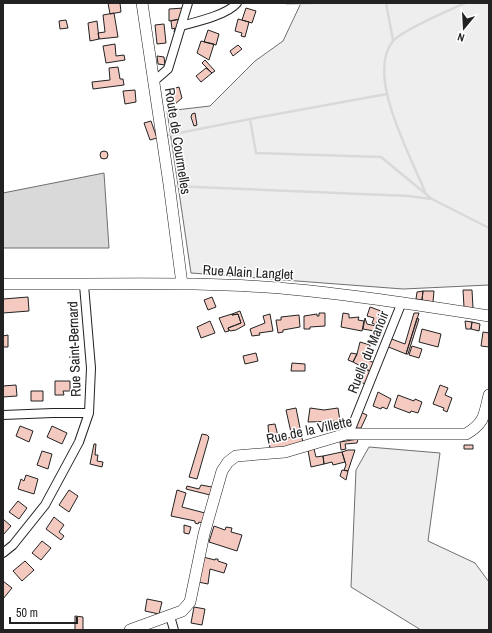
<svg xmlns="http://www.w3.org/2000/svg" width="492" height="633" font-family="'Archivo Narrow',sans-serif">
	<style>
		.green { fill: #eee; stroke: #6f6f6f }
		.water { fill: #d9d9d9; stroke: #6f6f6f }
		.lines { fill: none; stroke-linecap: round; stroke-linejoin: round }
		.stream { stroke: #d9d9d9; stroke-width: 2.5 }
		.building { fill: #f3c9c0; stroke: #222 }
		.street-casing { stroke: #222; stroke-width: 10 }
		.secondary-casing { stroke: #222; stroke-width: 12 }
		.street { stroke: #fff; stroke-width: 8 }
		.secondary { stroke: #fff; stroke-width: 11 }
		.labels { text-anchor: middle; stroke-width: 3; stroke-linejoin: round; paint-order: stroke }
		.street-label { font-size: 14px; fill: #222; stroke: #fff }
	</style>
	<rect width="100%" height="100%" fill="#fff"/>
	<path class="green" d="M301 3H489V285L403 289 191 273 167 111 210 106 255 61 283 41Z
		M369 447 440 453 428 541 475 563 489 582V630H421L351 587 356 470Z"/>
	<path class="water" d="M104 173 109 248H3V193Z"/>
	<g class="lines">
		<path class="stream" d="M386 3 393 40
			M287 4 313 3
			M250 119 387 94
			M164 136 250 119 256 153 381 157 432 199 489 228
			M172 186 409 196 431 199
			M425 192C411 156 365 75 393 41 402 30 450 10 465 3"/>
	</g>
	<path class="building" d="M108 3H120L121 12 110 14Z
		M184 8 180 19 169 21V9Z
		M246 8 256 11 252 23 242 20Z
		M114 13 118 37 99 39 98 33 105 32 103 15Z
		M180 19 176 33 174 32 175 28 172 29 171 21Z
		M238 19 249 22 245 37 241 36 242 33 235 31Z
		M66 20 68 28 60 29 59 21Z
		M97 21 99 39 90 41 88 23Z
		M164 24 166 43 157 44 155 25Z
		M208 30 219 34 216 45 204 42Z
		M201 41 214 44 209 60 197 53Z
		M115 44 116 56 124 55 125 60 106 63 103 46Z
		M238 45 242 49 233 56 230 51Z
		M157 56 164 57 165 65 158 64Z
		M205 60 215 71 212 73 202 63Z
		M118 67 120 79H123L124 85 93 89 92 82 110 80 109 68Z
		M206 68 212 73 201 82 196 76Z
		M179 87 182 98 174 105 172 100H170L169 90Z
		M135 90 136 102 125 104 123 91Z
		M195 113 197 125 194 126 191 117 192 114Z
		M151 121 157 138 150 140 144 123Z
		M100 155a4 4 0 1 1 8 0a4 4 0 1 1-8 0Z
		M463 290H472L473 308 464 307Z
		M423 291 422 300 416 299 417 292Z
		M423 291H434L433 302 422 300Z
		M28 297 29 311 3 313V299Z
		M212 297 216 307 208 310 204 300Z
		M370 307 381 311 376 325 372 323 374 318 367 316Z
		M240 311 245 325 236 330 230 331 228 328 241 323 238 314 232 315V314Z
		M319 313H325V326L310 327V329H304V316L317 314V316H319Z
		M343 313 349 314V318L359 317 358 320 364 321 362 331 341 327Z
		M414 313H419L406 354 386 346 389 338 405 344Z
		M232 314V315L238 314 241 323 228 328 229 331 225 332 219 318Z
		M270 314 273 331 259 333 260 335 252 336 250 329 265 323 263 316Z
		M299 315 300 327 283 330V332L278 333 276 320H281V317Z
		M365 318 367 324 376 326 374 331 363 329Z
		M417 318 419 319 408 354H406Z
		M210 321 215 333 201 338 197 327Z
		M465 321 472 322 471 329H466Z
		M472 322 480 324 479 331 471 329Z
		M422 329 441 334 438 347 419 342Z
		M483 332 489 333V347L481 346Z
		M8 335V347H3V336Z
		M360 342 370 345 367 360 375 363 370 371 353 362 357 354Z
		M412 346 422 349 419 358 409 355Z
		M256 353 258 361 245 364 243 356Z
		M351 353 357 354 353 362 348 360Z
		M292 363 305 364V371H291Z
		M365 369 371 372 366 385 360 381Z
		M55 381H70V391H63L64 395H55Z
		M16 385 17 396 3 397V386Z
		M440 385 448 388 445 395 452 398 447 412 443 410 444 408 433 404Z
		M31 391H43V401H31Z
		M378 392 391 399 387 409 382 407 381 409 373 406Z
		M398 395 414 401 415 399 422 402 418 413 411 411 410 413 394 407Z
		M296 408 303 443 270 450 268 425 275 424 279 440 292 437 286 410Z
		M310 408 324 410 338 408 340 421 308 422Z
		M360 412 367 415 361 428H354Z
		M20 426 33 431 29 442 16 436Z
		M52 426 67 433 62 444 47 437Z
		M202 434 207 435 209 437 197 479 189 477Z
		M358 439 357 443 345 444 346 449 341 450 340 442Z
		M94 444H96L95 455H98L97 461 103 462 102 467 90 464Z
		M464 445H473V449H464Z
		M314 449 316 457 323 456 324 464 311 467 308 450Z
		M348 450H355L348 471 344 470 346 465 342 452Z
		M42 451 52 454 48 469 37 465Z
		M342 452 345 462 333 465 332 462 324 464 323 456Z
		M342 470 348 471 346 480 340 476Z
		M26 475 38 479 34 494 18 489 21 479 24 481Z
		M201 485 212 487 210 495 186 489 187 486 199 489Z
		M69 490 78 496 69 512 59 505Z
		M177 490 186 493 182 507 205 513 203 523 199 522 198 524 195 523V521L171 516Z
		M18 501 27 508 19 519 9 512Z
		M54 517 64 525 59 532 64 536 61 540 46 529Z
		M3 519 11 526 3 535Z
		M184 525 191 527 189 534 184 533Z
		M214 526 225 530 226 527 232 528 231 532 242 535 237 551 209 542Z
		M42 541 51 548 41 560 32 553Z
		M203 557 215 560V559H218V561L227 564 224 573 210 569 208 584 198 582Z
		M25 561 34 570 22 581 13 571Z
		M3 581 12 588 3 599Z
		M147 599 162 602 159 614 145 611Z
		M194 607 205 609 202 625 191 623Z
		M75 616 83 617V630H75Z"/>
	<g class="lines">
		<defs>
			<path id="street" d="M181 26C196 22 227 15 237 3
				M153 82 168 69 188 3
				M3 415 53 413H89
				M349 434 402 302
				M3 553 13 545 45 505 79 442 89 413 91 368 84 285
				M170 616 174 630"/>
			<path id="secondary" d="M142 3 169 184 182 284
				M3 284C102 285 202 280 300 290 363 296 426 306 489 316
				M130 630 182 611 190 602 204 534 222 471 228 462 236 456 285 452 346 434H466C485 423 484 415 489 395"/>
		</defs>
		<use href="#street" class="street-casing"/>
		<use href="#secondary" class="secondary-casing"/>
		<use href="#street" class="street"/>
		<use href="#secondary" class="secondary"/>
	</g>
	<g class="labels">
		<g class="street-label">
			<text transform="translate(178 141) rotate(81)" y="5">Route de Courmelles</text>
			<text transform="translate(248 272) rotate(3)" y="5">Rue Alain Langlet</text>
			<text transform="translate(74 349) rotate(-92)" y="5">Rue Saint-Bernard</text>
			<text transform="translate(368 352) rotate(-68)" y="5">Ruelle du Manoir</text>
			<text transform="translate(309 430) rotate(-12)" y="5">Rue de la Villette</text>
		</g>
	</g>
	<rect width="492" height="633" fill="none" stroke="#222222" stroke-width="8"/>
	<g transform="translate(464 28) rotate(198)" stroke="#ffffff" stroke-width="3" paint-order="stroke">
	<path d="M0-3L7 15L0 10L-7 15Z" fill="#222222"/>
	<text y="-6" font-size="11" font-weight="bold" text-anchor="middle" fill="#222222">N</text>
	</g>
	<path d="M10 617v6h67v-6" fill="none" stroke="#222222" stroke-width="2"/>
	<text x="16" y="617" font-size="12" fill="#222222" stroke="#ffffff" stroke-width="3" paint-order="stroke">50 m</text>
</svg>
